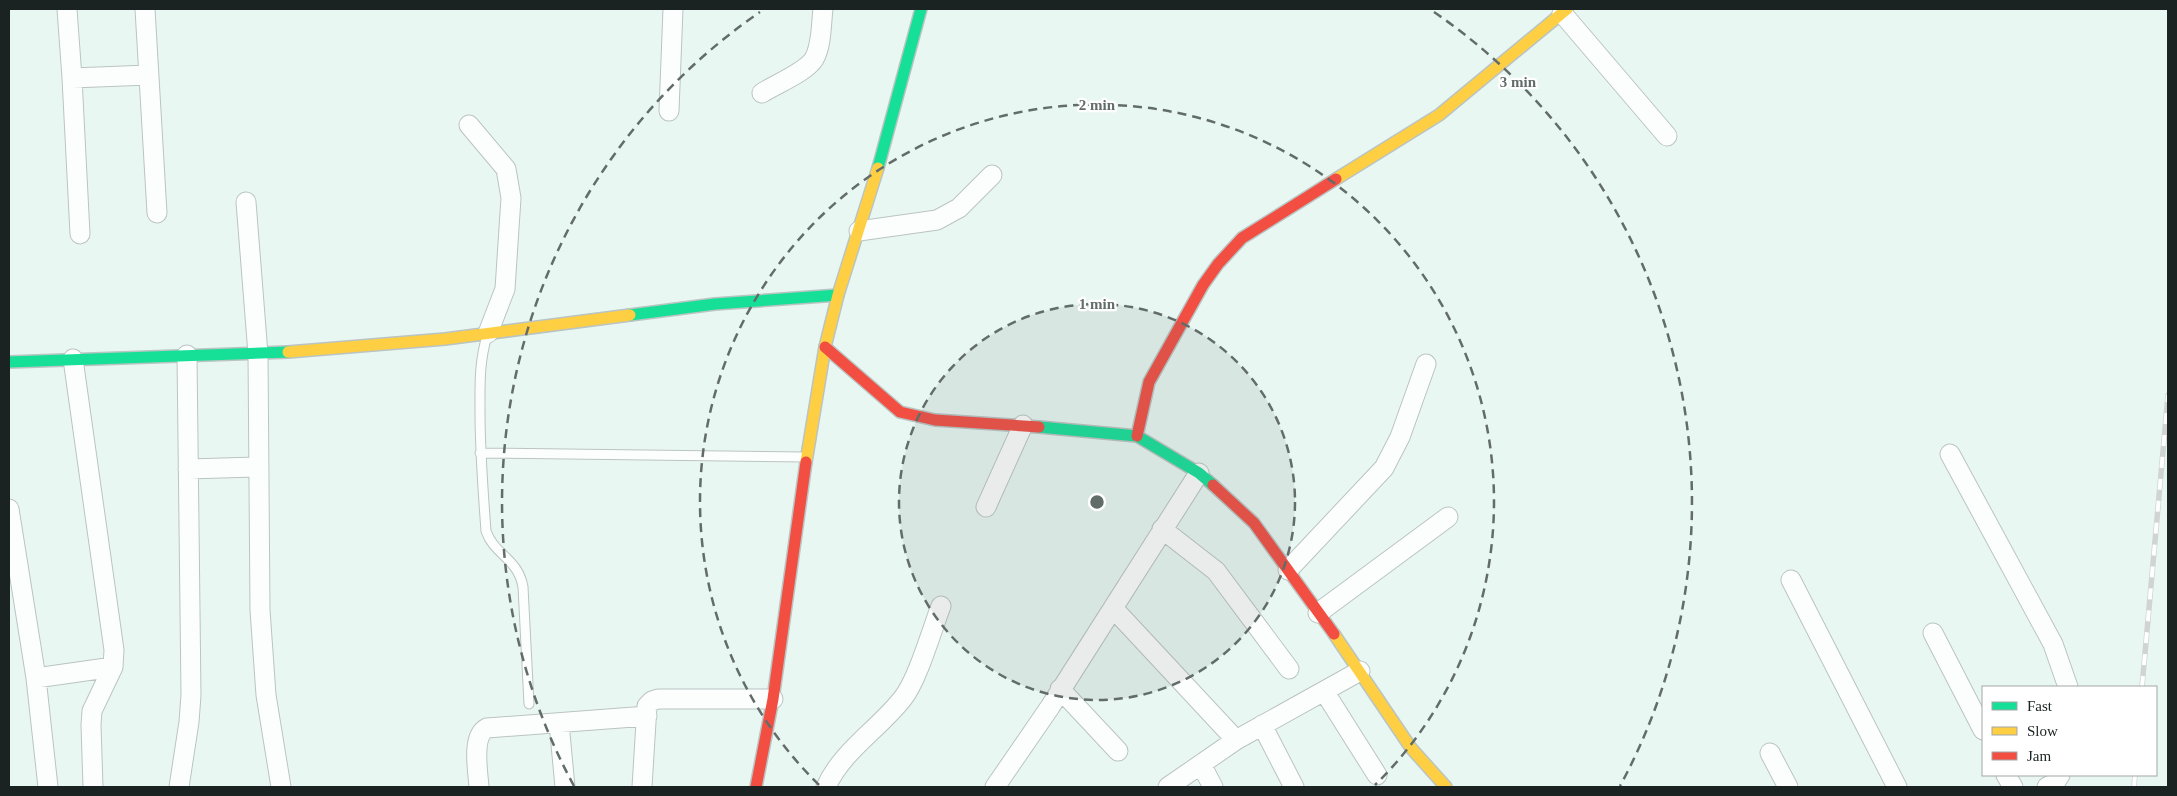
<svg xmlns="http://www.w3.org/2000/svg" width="2177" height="796" font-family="'Times New Roman',serif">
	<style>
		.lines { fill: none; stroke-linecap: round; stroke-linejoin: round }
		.lane-casing { stroke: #bac4c2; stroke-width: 11 }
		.street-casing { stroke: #bac4c2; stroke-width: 21 }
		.fast-casing { stroke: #bac4c2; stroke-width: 14 }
		.slow-casing { stroke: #bac4c2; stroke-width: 14 }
		.jam-casing { stroke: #bac4c2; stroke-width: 14 }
		.lane { stroke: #fcfefd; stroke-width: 9 }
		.street { stroke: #fcfefd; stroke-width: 19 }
		.fast { stroke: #16e098; stroke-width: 11 }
		.slow { stroke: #ffcf43; stroke-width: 11 }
		.jam { stroke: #f24e42; stroke-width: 11 }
		.rail-casing { stroke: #d0d5d4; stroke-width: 5.5 }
		.rail { stroke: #fff; stroke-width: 4; stroke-dasharray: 11; stroke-linecap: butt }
		.ring { fill: none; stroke: #626d6a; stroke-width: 2.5; stroke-dasharray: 9 6 }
		.centre { fill: #626d6a; stroke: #fff; stroke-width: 2.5 }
		.ring-label { font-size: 15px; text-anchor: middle; font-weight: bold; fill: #626d6a; stroke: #fff; stroke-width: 4.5; stroke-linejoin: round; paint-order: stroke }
	</style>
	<rect width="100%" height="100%" fill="#e9f7f3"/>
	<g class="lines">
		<defs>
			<path id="lane" d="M487 336C479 362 480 386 480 412 480 452 483 491 486 531 494 555 518 558 523 587L529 704
				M480 453 805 457"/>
			<path id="street" d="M67 9 72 78
				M145 9 157 213
				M1562 13 1667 136
				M762 93C776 84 806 72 814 59 822 45 821 24 823 9
				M669 111 673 9
				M469 125 506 169 511 198 505 289 488 333
				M246 202 258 354 260 610 266 695 281 787
				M859 231 937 220 959 208 992 175
				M80 234 72 78 149 75
				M73 359 114 650 113 667 92 711 91 725 93 787
				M1950 454 2053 644 2068 687
				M188 469 259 467
				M986 507 1023 425
				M9 509 36 678 48 787
				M1162 529 1216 571 1289 669
				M1288 570 1384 468 1400 437 1426 364
				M1791 580 1897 787
				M1113 608 1236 740
				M1318 613 1448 517
				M1933 633 1983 730
				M36 678 113 667
				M1060 689 1118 751
				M1324 691 1377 775
				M559 723 565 787
				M1262 725 1294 787
				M1770 753 1788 787
				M1201 764 1213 787
				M2006 775 2013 787
				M179 787 189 722 191 695 187 355
				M479 787C478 771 471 736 487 728L647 716
				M642 787 647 706 652 701 658 699H773
				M826 787C842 751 879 729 903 698 918 679 932 629 941 606
				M995 787 1050 707 1199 473
				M1168 787 1236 740 1360 671
				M2047 787 2055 783 2060 775"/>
			<path id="fast" d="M878 168 921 9
				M630 315 715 304 838 295
				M9 362 288 352
				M1039 427 1137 436 1199 473 1213 485"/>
			<path id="slow" d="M1336 179 1439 115 1567 9
				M288 352 445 339 630 315
				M806 462 825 347 838 295 878 168
				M1334 634 1411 748 1446 787"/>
			<path id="jam" d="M825 347 900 412 935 420 1039 427
				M1137 436 1149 382 1203 285 1218 264 1242 238 1336 179
				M1213 485 1254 523 1334 634
				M756 787 773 699 806 462"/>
		</defs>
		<use href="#lane" class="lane-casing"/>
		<use href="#street" class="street-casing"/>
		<use href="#fast" class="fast-casing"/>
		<use href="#slow" class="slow-casing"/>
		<use href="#jam" class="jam-casing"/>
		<use href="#lane" class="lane"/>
		<use href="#street" class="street"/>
		<use href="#fast" class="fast"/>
		<use href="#slow" class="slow"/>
		<use href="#jam" class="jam"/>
		<defs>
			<path id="rail" d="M2142 687 2168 395
				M2134 787 2135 775"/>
		</defs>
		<use href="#rail" class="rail-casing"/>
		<use href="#rail" class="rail"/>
	</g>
	<circle cx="1097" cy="502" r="198" fill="#626d6a" fill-opacity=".12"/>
	<g class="ring">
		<circle cx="1097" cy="502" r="198"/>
		<path d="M819 785A397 397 0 1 1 1375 785"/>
		<path d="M574 786A595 595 0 0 1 760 12M1434 12A595 595 0 0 1 1620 786"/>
	</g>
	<circle cx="1097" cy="502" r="8" class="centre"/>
	<g class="ring-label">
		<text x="1518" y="87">3 min</text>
		<text x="1097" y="110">2 min</text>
		<text x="1097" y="309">1 min</text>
	</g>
	<rect width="2177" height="796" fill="none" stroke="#1a2321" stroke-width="20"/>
	<rect x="1982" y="686" width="175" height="90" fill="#ffffff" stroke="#a3a7a6"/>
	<rect x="1992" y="702" width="25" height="8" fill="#16e098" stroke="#a3a7a6"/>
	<text x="2027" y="711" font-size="15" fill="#1a2321">Fast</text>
	<rect x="1992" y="727" width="25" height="8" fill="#ffcf43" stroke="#a3a7a6"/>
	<text x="2027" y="736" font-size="15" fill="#1a2321">Slow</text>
	<rect x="1992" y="752" width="25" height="8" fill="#f24e42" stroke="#a3a7a6"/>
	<text x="2027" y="761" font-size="15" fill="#1a2321">Jam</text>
</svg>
